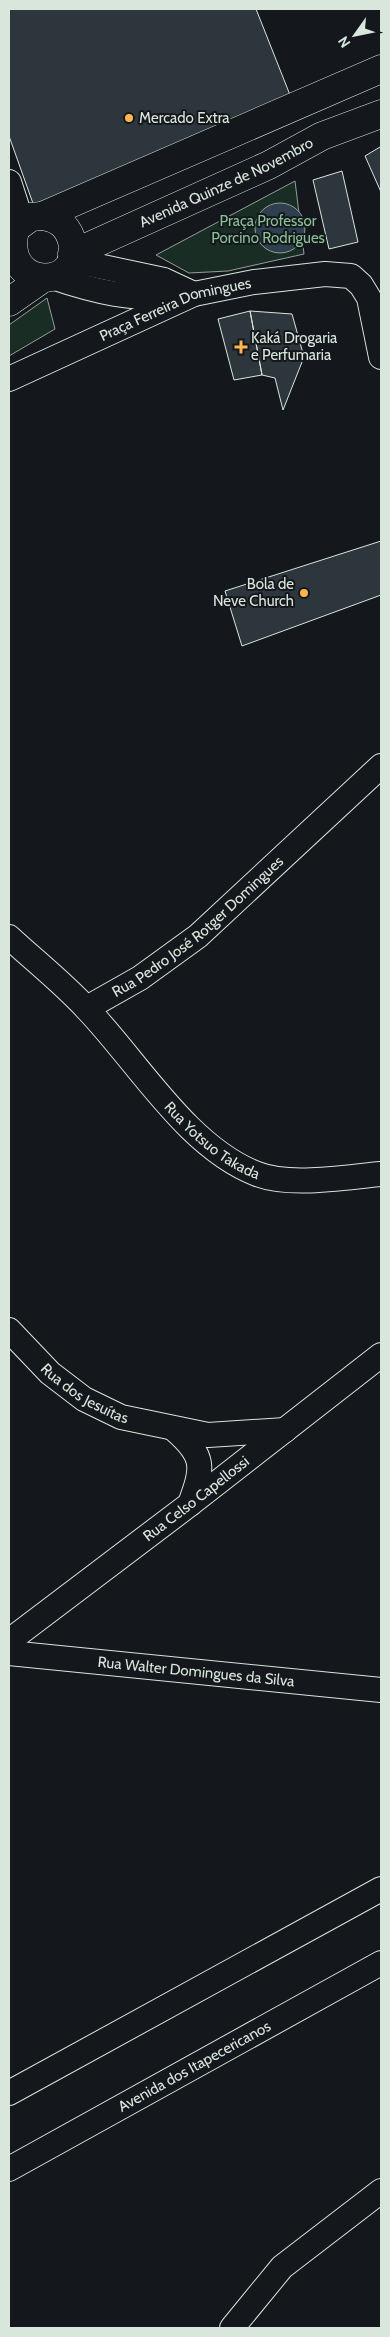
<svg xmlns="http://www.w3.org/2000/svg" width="390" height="2337" font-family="Cabin,sans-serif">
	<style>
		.green { fill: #1a2d24; stroke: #939e99 }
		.water { fill: #2f3f4d; stroke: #939e99 }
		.building { fill: #2c363c; stroke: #d8e6dc }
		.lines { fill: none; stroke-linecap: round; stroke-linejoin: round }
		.street-casing { stroke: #d8e6dc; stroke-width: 26 }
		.primary-casing { stroke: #d8e6dc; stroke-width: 29 }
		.street { stroke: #14181c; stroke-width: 24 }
		.primary { stroke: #14181c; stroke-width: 28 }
		.poi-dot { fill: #ffb74d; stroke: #14181c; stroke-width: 2 }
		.labels { text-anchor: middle; stroke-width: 4; stroke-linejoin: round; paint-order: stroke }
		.poi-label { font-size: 15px; fill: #d8e6dc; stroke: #14181c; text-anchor: start }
		.street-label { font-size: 15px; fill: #d8e6dc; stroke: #14181c }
		.park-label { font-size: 15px; fill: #8ac095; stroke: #14181c }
	</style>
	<rect width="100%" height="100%" fill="#14181c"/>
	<path class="green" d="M295 181 304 254 228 271 189 273 156 255Z
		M47 298 55 329 9 356V325Z"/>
	<path class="water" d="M255 228a25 25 0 1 1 50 0a25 25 0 1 1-50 0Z"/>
	<path class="building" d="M9 9H256L292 100 35 209 9 136Z
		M380 147H381V192L365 156Z
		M342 171 358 242 329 249 313 180Z
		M250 311 262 375 234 380 218 319Z
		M250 311 292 314 304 357 283 410 275 378 262 375Z
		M381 541V595L242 646 225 591Z"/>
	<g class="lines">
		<defs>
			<g id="street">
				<path d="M9 182 22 222"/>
				<path d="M70 260 164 280 194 294"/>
				<path d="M52 277C96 292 131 300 177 296"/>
				<path id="s1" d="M9 379 194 294 254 282 325 274 351 276 361 285 369 298 381 357"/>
				<path id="s2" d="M9 937C35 961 63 983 87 1009 138 1062 187 1147 257 1174 290 1187 346 1177 381 1174"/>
				<path id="s3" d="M87 1008 140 978 198 936 381 766"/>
				<path id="s4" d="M9 1330 50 1373 84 1399 121 1417 208 1435 285 1430"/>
				<path d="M175 1430C206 1457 203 1468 190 1504"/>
				<path id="s5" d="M9 1641 190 1504 381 1355"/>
				<path id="s6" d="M9 1653 381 1690"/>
				<path d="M9 2093 381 1889"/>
				<path id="s7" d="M9 2169 381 1963"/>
				<path d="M232 2328 282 2267 381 2191"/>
			</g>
			<g id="primary">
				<path d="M15 230C0 294 89 290 71 238 66 224 56 218 42 216"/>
				<path d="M9 233 31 217 42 216 381 69"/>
				<path id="s8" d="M72 254 269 165 322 136 381 114"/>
				<path d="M9 302 42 279"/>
			</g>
		</defs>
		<use href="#street" class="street-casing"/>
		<use href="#primary" class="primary-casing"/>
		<use href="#street" class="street"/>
		<use href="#primary" class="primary"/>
	</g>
	<g class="poi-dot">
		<circle cx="129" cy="118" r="5"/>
		<path d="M238.5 339.5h5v5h5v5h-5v5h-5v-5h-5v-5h5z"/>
		<circle cx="304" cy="593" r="5"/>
	</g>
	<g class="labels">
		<g class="poi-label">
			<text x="139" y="123">Mercado Extra</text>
			<text x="251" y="343">Kaká Drogaria<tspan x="251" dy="17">e Perfumaria</tspan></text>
			<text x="294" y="589" text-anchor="end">Bola de<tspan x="294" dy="17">Neve Church</tspan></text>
		</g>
		<g class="street-label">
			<text dy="5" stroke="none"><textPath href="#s8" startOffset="170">Avenida Quinze de Novembro</textPath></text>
			<text dy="5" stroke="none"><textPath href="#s1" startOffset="181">Praça Ferreira Domingues</textPath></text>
			<text dy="5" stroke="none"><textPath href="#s3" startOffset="138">Rua Pedro José Rotger Domingues</textPath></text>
			<text dy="5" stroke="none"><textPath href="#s2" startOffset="289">Rua Yotsuo Takada</textPath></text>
			<text dy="5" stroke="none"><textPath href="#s4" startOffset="100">Rua dos Jesuítas</textPath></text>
			<text dy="5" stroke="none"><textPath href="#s5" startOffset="235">Rua Celso Capellossi</textPath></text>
			<text dy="5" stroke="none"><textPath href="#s6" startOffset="188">Rua Walter Domingues da Silva</textPath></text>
			<text dy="5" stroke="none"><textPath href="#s7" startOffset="212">Avenida dos Itapecericanos</textPath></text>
		</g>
		<g class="park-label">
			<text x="268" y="226">Praça Professor<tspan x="268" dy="17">Porcino Rodrigues</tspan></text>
		</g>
	</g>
	<rect width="390" height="2337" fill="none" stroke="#d8e6dc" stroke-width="20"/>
	<g transform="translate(355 35) rotate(237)" stroke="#14181c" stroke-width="4" paint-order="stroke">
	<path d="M0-4L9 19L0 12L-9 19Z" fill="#d8e6dc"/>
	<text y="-8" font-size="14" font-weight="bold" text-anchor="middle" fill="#d8e6dc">N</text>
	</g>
</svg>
